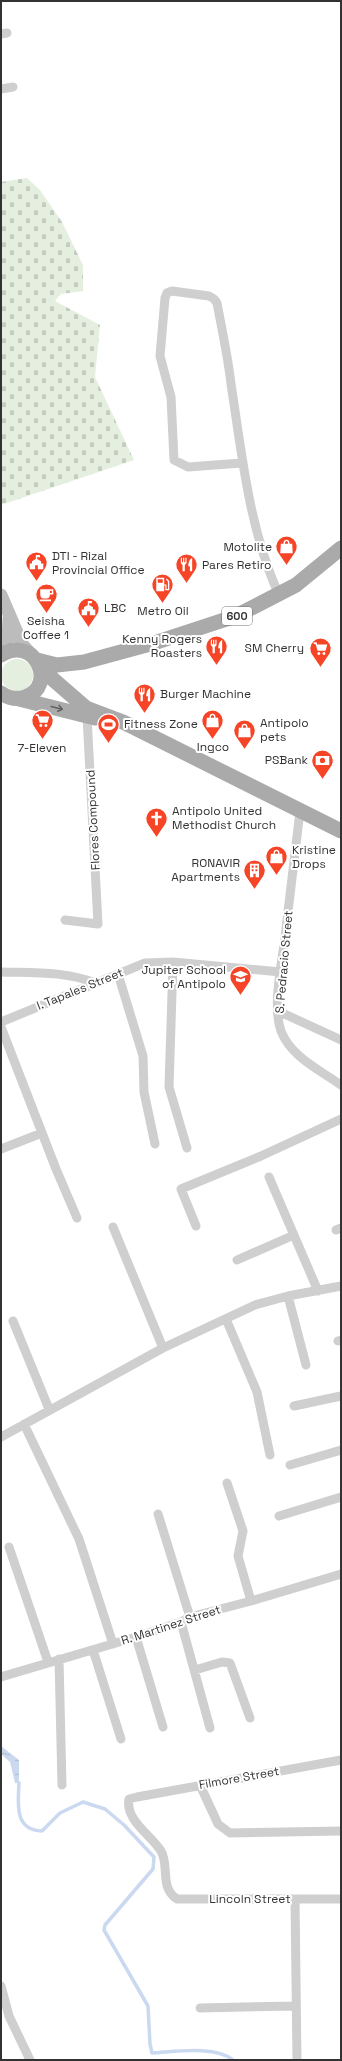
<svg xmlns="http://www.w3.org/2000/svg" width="342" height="2061" font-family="'Space Grotesk',sans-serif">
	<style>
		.cemetery { fill: url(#cemetery-stones) }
		.green { fill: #e4efdf }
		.water { fill: url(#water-ripples) }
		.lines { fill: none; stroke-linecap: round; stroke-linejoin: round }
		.stream { stroke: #cad9f0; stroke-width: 3.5 }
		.minor { stroke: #cfcfcf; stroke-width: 9 }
		.secondary { stroke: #bcbcbc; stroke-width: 13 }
		.primary { stroke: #aaa; stroke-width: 15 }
		.oneway { stroke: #626262 }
		.labels { text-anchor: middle; stroke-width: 4; stroke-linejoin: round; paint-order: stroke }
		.shield { fill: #fff; stroke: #707070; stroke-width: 1 }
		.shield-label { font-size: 11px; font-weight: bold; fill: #323232 }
		.poi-label { font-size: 12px; fill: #323232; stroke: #fff; text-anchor: start }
		.street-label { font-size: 12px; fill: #323232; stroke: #fff }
	</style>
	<defs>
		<pattern id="cemetery-stones" width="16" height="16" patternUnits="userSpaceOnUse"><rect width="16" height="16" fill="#e4efdf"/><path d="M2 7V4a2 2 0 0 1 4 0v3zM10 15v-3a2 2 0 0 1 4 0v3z" fill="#c4cdc0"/></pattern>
		<pattern id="water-ripples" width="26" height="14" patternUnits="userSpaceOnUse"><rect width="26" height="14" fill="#cad9f0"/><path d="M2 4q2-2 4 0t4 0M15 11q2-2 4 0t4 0" fill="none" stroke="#aebbce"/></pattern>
	</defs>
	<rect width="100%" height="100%" fill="#fff"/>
	<path class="cemetery" d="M27 178 40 190 62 222 83 265V291L61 294 55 301 100 325 95 377 134 460 1 505V182Z"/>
	<path class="green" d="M1 675a16 16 0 1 1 32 0a16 16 0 1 1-32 0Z"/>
	<path class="water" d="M1 1746 19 1760V1783H15L10 1762 1 1754Z"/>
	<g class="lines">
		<path class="stream" d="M19 1783C18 1804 14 1830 42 1831L60 1813 83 1802 105 1809 124 1825 154 1857 153 1869 105 1925 104 1930 148 2006 150 2044 152 2053C174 2052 215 2045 233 2060"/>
		<path class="minor" d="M1 34 7 33
			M1 89 13 87
			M242 463 188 467 174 460 171 397 160 356 165 298 167 293 172 291 209 296 214 299 217 303C222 330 228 357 231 384 242 455 249 529 279 595
			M300 811C295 853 290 895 285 937 282 963 272 1006 281 1031 291 1057 320 1070 341 1085
			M65 920 98 924 87 716
			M173 962 169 1087 187 1148
			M1 972C32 973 66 971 95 983
			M118 974 143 1056 144 1092 155 1144
			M278 1011 341 1040
			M1 1022 145 963 173 962 281 972
			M1 1027 56 1169 77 1218
			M1 1149 42 1133
			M269 1177 318 1291
			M196 1226 181 1189 261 1156 341 1119
			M113 1227 163 1348
			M336 1230 341 1228
			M237 1260 294 1235
			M288 1296 306 1365
			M226 1319 257 1392 270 1455
			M13 1321 49 1409
			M338 1341 341 1340
			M294 1406 341 1396
			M24 1424 79 1539 113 1644
			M1 1437 163 1348 255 1305 288 1296 341 1286
			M290 1465 341 1450
			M227 1483 243 1531 238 1556 251 1601
			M158 1514 190 1617
			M279 1516 341 1497
			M9 1547 48 1662
			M181 1622 210 1728
			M136 1637 163 1727
			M93 1650 121 1739
			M59 1659 62 1785
			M195 1670 222 1662 230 1663 250 1718
			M1 1677 136 1637 181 1622 190 1617 251 1601 341 1574
			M341 1760 137 1797 129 1799C125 1820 151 1835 161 1851 170 1867 159 1887 177 1899H341
			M200 1785 218 1824 230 1833 341 1831
			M295 1900 297 2060
			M1 1986 9 2016 30 2060
			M200 2008 295 2006"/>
		<path class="secondary" d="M1 595 22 644 30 653
			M1 655 8 639 9 618"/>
		<path class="primary" d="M1 655C35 634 58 686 25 697 16 700 8 698 1 693
			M37 660 57 665 84 662 154 643 236 616 296 585 341 548
			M40 668 86 708 123 722 341 831
			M19 699 95 718"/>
	</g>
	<defs><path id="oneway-shaft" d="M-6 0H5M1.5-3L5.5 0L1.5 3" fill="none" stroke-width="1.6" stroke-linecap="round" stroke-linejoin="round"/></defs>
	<use class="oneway" href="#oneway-shaft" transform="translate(57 708) rotate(14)"/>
	<defs>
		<symbol id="shop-pin" viewBox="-11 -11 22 30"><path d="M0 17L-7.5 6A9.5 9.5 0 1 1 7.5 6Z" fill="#f64426" stroke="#fff"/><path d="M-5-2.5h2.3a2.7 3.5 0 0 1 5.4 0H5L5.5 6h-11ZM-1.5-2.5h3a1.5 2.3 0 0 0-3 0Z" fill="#fff"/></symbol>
		<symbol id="civic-pin" viewBox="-11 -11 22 30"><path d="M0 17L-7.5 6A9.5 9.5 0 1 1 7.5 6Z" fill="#f64426" stroke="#fff"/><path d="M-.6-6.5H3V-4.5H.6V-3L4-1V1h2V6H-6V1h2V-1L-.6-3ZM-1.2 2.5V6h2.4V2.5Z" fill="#fff"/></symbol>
		<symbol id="restaurant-pin" viewBox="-11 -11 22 30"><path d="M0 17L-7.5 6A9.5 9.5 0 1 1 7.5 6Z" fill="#f64426" stroke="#fff"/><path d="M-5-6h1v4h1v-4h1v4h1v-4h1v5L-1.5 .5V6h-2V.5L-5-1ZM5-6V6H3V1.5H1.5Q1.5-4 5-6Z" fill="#fff"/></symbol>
		<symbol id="fuel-pin" viewBox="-11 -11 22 30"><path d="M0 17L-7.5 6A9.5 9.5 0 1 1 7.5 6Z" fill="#f64426" stroke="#fff"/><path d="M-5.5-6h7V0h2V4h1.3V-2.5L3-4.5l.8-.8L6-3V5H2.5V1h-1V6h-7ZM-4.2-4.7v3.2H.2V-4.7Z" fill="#fff"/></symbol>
		<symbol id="cafe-pin" viewBox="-11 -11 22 30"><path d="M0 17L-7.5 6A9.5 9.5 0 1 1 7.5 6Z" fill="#f64426" stroke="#fff"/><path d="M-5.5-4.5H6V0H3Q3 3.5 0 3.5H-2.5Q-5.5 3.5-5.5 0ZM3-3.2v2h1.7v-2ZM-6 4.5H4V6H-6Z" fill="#fff"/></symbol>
		<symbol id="supermarket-pin" viewBox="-11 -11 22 30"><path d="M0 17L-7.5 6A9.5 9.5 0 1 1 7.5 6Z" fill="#f64426" stroke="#fff"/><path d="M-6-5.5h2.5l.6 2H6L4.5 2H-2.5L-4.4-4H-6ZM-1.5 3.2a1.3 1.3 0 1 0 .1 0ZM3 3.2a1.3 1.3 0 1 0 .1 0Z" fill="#fff"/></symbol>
		<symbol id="stadium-pin" viewBox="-11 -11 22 30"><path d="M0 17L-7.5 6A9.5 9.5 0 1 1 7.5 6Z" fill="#f64426" stroke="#fff"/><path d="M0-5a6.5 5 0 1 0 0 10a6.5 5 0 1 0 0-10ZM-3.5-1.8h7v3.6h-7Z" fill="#fff"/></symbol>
		<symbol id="bank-pin" viewBox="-11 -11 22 30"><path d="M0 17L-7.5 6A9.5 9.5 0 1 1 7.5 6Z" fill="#f64426" stroke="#fff"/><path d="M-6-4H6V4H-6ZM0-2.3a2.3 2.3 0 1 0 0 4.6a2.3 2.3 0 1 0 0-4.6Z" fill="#fff"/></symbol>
		<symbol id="church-pin" viewBox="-11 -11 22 30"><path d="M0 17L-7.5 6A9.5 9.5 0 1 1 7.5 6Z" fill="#f64426" stroke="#fff"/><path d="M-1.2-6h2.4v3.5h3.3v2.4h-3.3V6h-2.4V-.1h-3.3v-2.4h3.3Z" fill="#fff"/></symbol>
		<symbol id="building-pin" viewBox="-11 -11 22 30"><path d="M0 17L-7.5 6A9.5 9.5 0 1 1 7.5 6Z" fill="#f64426" stroke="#fff"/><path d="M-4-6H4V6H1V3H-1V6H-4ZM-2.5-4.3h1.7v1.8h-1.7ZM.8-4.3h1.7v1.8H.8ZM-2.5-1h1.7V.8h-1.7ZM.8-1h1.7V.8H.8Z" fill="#fff"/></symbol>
		<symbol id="school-pin" viewBox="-11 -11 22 30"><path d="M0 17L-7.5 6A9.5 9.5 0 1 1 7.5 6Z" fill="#f64426" stroke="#fff"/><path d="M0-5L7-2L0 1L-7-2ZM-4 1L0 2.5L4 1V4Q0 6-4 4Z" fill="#fff"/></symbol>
	</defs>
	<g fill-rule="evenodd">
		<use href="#shop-pin" x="274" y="534" width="25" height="34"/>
		<use href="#civic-pin" x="24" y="550" width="25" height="34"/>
		<use href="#restaurant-pin" x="174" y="552" width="25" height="34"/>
		<use href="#fuel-pin" x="150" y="572" width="25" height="34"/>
		<use href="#cafe-pin" x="34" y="582" width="25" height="34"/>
		<use href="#civic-pin" x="76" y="596" width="25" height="34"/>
		<use href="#restaurant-pin" x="204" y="634" width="25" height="34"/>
		<use href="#supermarket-pin" x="308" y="636" width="25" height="34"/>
		<use href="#restaurant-pin" x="132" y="682" width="25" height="34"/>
		<use href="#shop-pin" x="200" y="708" width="25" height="34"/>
		<use href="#supermarket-pin" x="30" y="708" width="25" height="34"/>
		<use href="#stadium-pin" x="96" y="712" width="25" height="34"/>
		<use href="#shop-pin" x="232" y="718" width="25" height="34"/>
		<use href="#bank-pin" x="310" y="748" width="25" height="34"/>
		<use href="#church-pin" x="144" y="806" width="25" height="34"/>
		<use href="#shop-pin" x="264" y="844" width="25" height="34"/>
		<use href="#building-pin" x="242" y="858" width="25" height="34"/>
		<use href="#school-pin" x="228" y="964" width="25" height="34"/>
	</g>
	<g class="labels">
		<rect class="shield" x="222" y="607" width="30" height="18" rx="3"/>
		<g class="shield-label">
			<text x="237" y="620">600</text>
		</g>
		<g class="poi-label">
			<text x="272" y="551" text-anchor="end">Motolite</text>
			<text x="52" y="560">DTI - Rizal<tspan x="52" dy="14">Provincial Office</tspan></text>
			<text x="202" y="569">Pares Retiro</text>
			<text x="104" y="612">LBC</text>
			<text x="163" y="615" text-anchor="middle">Metro Oil</text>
			<text x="46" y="625" text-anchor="middle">Seisha<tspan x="46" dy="14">Coffee 1</tspan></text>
			<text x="202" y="643" text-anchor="end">Kenny Rogers<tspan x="202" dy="14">Roasters</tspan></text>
			<text x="304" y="652" text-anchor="end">SM Cherry</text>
			<text x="160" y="698">Burger Machine</text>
			<text x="260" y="727">Antipolo<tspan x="260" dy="14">pets</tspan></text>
			<text x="124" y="728">Fitness Zone</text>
			<text x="213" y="751" text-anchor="middle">Ingco</text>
			<text x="42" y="752" text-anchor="middle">7-Eleven</text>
			<text x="308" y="764" text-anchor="end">PSBank</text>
			<text x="172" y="815">Antipolo United<tspan x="172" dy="14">Methodist Church</tspan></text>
			<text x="292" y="854">Kristine<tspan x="292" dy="14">Drops</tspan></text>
			<text x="240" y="867" text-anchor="end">RONAVIR<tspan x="240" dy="14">Apartments</tspan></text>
			<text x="226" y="974" text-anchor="end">Jupiter School<tspan x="226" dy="14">of Antipolo</tspan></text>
		</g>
		<g class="street-label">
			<text transform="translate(93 820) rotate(-93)" y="4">Flores Compound</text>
			<text transform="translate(284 962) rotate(-85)" y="4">S. Pedracio Street</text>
			<text transform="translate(80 989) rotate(-22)" y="4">I. Tapales Street</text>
			<text transform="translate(171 1625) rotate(-18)" y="4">R. Martinez Street</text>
			<text transform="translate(239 1778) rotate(-10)" y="4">Filmore Street</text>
			<text x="250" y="1903">Lincoln Street</text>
		</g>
	</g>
	<rect width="342" height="2061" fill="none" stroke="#323232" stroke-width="4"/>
</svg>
